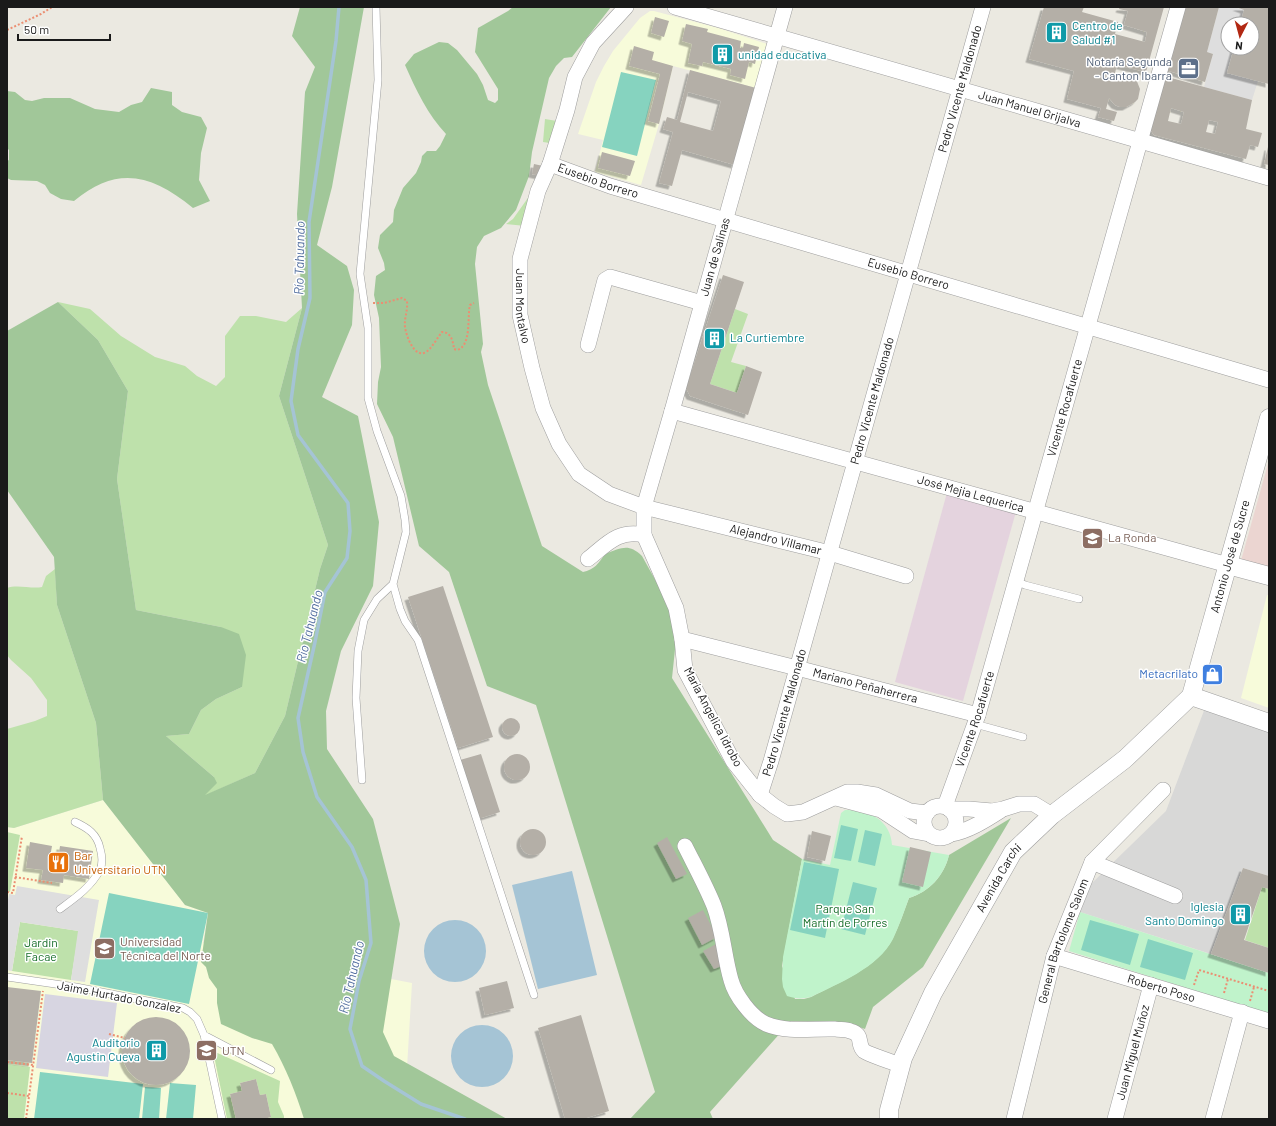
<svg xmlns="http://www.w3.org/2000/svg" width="1276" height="1126" font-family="Barlow,sans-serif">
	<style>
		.residential { fill: #d8d8d7 }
		.commercial { fill: #ebd5d1 }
		.industrial { fill: #e4d3de }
		.education { fill: #f7fbda }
		.grass { fill: #bee1ab }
		.forest { fill: #a1c799 }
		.park { fill: #c0f3cb }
		.pitch { fill: #86d3bf }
		.parking { fill: #dedede }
		.plaza { fill: #d7d5e1 }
		.water { fill: #a5c4d5 }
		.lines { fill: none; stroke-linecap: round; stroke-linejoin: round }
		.stream { stroke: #a5c4d5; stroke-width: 3.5 }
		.building { fill: #b4afa7; fill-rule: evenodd; filter: url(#shadow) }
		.service-casing { stroke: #9e9e9e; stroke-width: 8 }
		.minor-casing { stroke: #9e9e9e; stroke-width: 16 }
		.tertiary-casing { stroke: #9e9e9e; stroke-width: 19 }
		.path { stroke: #eb8e72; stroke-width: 2; stroke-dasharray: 2 2; stroke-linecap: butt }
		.service { stroke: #fff; stroke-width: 7 }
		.minor { stroke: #fff; stroke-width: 15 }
		.tertiary { stroke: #fff; stroke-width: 18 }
		.labels { text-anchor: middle; stroke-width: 3; stroke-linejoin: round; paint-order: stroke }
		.culture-label { font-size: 12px; fill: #0d838f; stroke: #fff; text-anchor: start }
		.service-label { font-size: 12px; fill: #4e5e75; stroke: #fff; text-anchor: end }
		.street-label { font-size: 12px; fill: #1a1a1a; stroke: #fff }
		.education-label { font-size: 12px; fill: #785e54; stroke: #fff; text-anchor: start }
		.shop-label { font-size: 12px; fill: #366cbe; stroke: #fff; text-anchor: end }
		.food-label { font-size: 12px; fill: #c56008; stroke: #fff; text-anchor: start }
		.park-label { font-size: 12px; fill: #156c28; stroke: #fff }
		.water-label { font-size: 13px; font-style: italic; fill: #526e9f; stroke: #fff }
	</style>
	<defs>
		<filter id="shadow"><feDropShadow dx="-3.5" dy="3.5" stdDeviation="0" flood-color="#0004"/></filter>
	</defs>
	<rect width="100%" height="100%" fill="#ebe9e1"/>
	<path class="residential" d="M1205 708 1269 730V876L1243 868 1211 954 1080 912 1092 883 1166 811Z"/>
	<path class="commercial" d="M1269 460V577L1239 568Z"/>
	<path class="industrial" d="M948 489 1017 508 963 701 895 682Z"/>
	<path class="education" d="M650 11H654L718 28 767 44 756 88 673 66 659 124 641 185 595 172 603 140 578 134 596 82 604 66 613 51 640 18Z
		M1267 595H1269V708L1241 698Z
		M103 800 185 905 208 913 203 943 412 983 404 1119H7V827L14 828Z"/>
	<path class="grass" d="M545 119 563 122 556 144 543 142Z
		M530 195 526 226 506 224 513 219Z
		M58 302 90 309 121 336 155 357 185 366 197 376 216 386 225 377V336L240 316H256L286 322 302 308 279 396 328 545 320 569 285 716 255 773 204 796 214 777 166 736 189 734 201 710 216 699 242 687 221 627 136 610 117 479 128 391 98 340Z
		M735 309 748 314 731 362 746 366 737 393 710 384Z
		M55 569 57 605 96 723 103 800 14 828 7 827V729L35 721 47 716V700L31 678 11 660 7 655V588C17 584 31 589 42 587L46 576Z
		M7 832 20 835 10 892 7 891Z
		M1262 887 1269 889V948L1245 940Z
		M20 922 79 931 71 980 12 971Z
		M213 1051 280 1081 278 1102 284 1116V1119H264L271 1117 266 1094 260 1095 256 1079 240 1083 242 1091 230 1094 236 1119H227Z
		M7 1064 30 1067 24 1119H7Z"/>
	<path class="forest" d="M300 7H364L332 187 317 245 347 266 354 290 352 325 322 397 358 416 379 522 373 586 341 651 326 711 327 749 373 819 400 924 383 1032 394 1056 507 1119H304C296 1093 286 1068 272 1044L252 1038 221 1024 217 1003V989L209 978 206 967 201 962 208 913 185 905 103 800 96 723 57 605 54 557 7 490V331L58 302 98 340 128 391 117 479 136 610 221 627 239 634 246 655 242 687 216 699 201 710 189 734 166 736 214 777 217 783 205 795 255 773 285 716 320 569 328 545 279 396 302 308 297 214 305 92 315 67 292 36Z
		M513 7H611L572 57 564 58 556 66 549 78 532 152 529 176 516 210 501 228 484 236 477 247 475 264 483 344 481 352 488 385 542 546 583 572C594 570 599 563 605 554 622 548 628 543 642 556L672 610 676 640 672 678 773 840 802 859 782 966 795 999H804L811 997C839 982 878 968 893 938 899 926 904 911 909 898 929 892 944 876 949 855L1011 818 923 967 873 1007 865 1029 845 1022 791 1021 710 1112 713 1119H630L655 1092 536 705 487 686 449 572 419 546 393 437 377 404 378 382 381 367 379 318 374 295 376 276 385 270 384 263 378 248 380 235 393 222 394 210 403 188 416 173 421 162 422 156 427 151H436L440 146 446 134C428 115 416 90 405 65L414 54 439 42 448 43 457 50 477 74 483 85 488 100 495 103 498 100V89L475 52 478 28 508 11Z
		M151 88 172 92V105L182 112 201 117 207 128 201 153 199 180 210 201 193 208C152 174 117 165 74 201L61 199 50 193 45 185 37 181 11 180 7 178V161L9 160V150L7 148V91L15 92 25 100 32 101 44 98H70L95 109 119 112 131 105 142 102Z"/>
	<path class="park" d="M845 810C868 809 891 820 892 845L949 855C944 876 929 892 909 898 904 912 899 926 893 939 878 968 839 983 811 997 802 999 796 999 787 996L783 987 782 979 783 957 802 859 830 865 841 813Z
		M1080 912 1269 973V1014L1069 951Z"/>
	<path class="pitch" d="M621 72 656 80 637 156 602 147Z
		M841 825 858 829 851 861 834 858Z
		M865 830 882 834 875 866 858 862Z
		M804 862 839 869 825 938 790 930Z
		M853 882 877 888 865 935 841 929Z
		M109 893 208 913 189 1004 90 984Z
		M1090 920 1139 934 1130 965 1081 950Z
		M1148 939 1193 953 1185 980 1140 967Z
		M40 1072 143 1084 139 1119H34Z
		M170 1083 196 1085 193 1119H166Z
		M145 1087 161 1088 159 1119H142Z"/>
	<path class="parking" d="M1219 7H1234L1244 10 1240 24H1228V48H1234L1227 73 1258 81 1252 100 1204 87 1213 54 1207 52Z
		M17 886 99 900 85 982 71 980 78 931 20 922 12 971 7 970V905L9 894 15 895Z"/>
	<path class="plaza" d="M45 994 117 1003 108 1077 36 1068Z"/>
	<path class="water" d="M572 871 597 975 538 989 512 885Z
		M424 951a31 31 0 1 1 62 0a31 31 0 1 1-62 0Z
		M451 1056a31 31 0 1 1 62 0a31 31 0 1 1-62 0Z"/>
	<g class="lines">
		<path class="stream" d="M339 7 336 41 309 222 310 298 298 349 291 401 298 435 348 503 350 531 347 558 325 592 315 642 298 718 303 752 317 797 352 847 366 880 371 943 359 981 350 1029 362 1066 384 1081 421 1104 465 1119"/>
	</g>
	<path class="building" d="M1044 7H1084L1082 12 1118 22 1115 34 1145 42 1147 32 1124 25 1128 11 1119 9 1120 7H1164L1146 72 1117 65 1114 77 1117 74H1128L1136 79 1140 89 1138 99 1135 102 1126 107H1120L1115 105 1109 98 1106 109 1117 112 1114 121 1098 117 1101 108 1067 99 1074 71 1029 59Z
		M1184 7H1219L1207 52 1213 54 1205 82 1166 70Z
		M1236 7H1269V84L1227 73 1234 48H1252V24H1240L1244 10Z
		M655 17 669 21 664 37 651 33Z
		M686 24 708 29 707 32 741 41 740 48H743L744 43 759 47 755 64 749 62 745 79 730 75 731 69 703 62 702 66 688 63 692 44 682 41Z
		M634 46 654 52 652 60 673 66 659 124 648 121 660 74 629 66Z
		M690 70 756 88 735 165 682 150 672 186 659 183 673 132 663 129 667 117 677 120ZM688 92 721 101 713 131 680 122Z
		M1164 76 1252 100 1246 129 1262 133 1258 147 1250 145 1246 159 1154 135 1150 129ZM1171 108 1184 112 1181 124 1168 121ZM1209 120 1218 122 1215 134 1206 132Z
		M1268 147H1269V165L1264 164Z
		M602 152 635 161 630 176 598 168Z
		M534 164 543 166 540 176 532 174Z
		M723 275 744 282 710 384 737 393 746 366 762 372 748 415 690 396 686 388Z
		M443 586 493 737 458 748 408 597Z
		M502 727a9 9 0 1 1 18 0a9 9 0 1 1-18 0Z
		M504 767a13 13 0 1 1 26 0a13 13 0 1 1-26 0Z
		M481 754 500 812 478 819 460 760Z
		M520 842a13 13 0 1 1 26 0a13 13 0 1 1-26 0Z
		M812 831 831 836 825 861 807 857Z
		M667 837 687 874 676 879 657 843Z
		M30 842 52 846 50 857 58 859 60 846 93 851 89 879 64 875 63 883 41 880 43 870 26 868Z
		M910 847 931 852 923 887 902 882Z
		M1243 868 1269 876V889L1262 887 1244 940 1269 948V973L1211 954Z
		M703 910 717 937 702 945 688 918Z
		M718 943 724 965 714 969 703 951Z
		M507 981 514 1008 485 1015 479 988Z
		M7 987 41 991 32 1063 7 1060Z
		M581 1015 609 1111 583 1119H565L538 1028Z
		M122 1051a34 34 0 1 1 68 0a34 34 0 1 1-68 0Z
		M256 1079 260 1095 266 1094 271 1117 264 1119H236L230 1094 242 1091 240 1083Z"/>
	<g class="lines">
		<defs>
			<path id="service" d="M376 7 378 80 360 274 368 328V398L377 431 401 496 405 520 406 532 393 584 400 609 405 621 418 640 534 995
				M1016 581 1025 585 1079 599
				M975 724 1023 737
				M362 780 356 698 358 651 364 620 377 599 393 584
				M60 909C75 898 91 887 100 870 103 863 102 855 100 848 97 834 88 828 75 822
				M7 977 76 987 183 1008 190 1012 197 1019 204 1035 222 1119
				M204 1035 271 1070"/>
			<g id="minor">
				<path id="s1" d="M626 7 593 43 575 77 567 110 550 164 538 191 520 259V315L532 368 543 408 559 444 579 474 609 494 644 507 830 553 906 576"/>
				<path id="s2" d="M675 7 1269 178"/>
				<path d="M785 7 672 411 644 507V535L676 608 682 639 685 670 733 761 760 795 774 806 787 814 803 812 847 792H857L876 795 910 811 927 813"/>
				<path id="s3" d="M550 164 610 186 1269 380"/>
				<path d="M588 345 605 280 610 277 702 303"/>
				<path id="s4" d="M672 411 1228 565"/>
				<path d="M588 559C606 545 618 529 644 535"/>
				<path id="s5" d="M682 639 797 668 978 715"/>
				<path id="s6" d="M760 795 771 761 983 7"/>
				<path d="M836 798 881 810 913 831 929 834"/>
				<circle cx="940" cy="822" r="16"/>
				<path id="s7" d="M945 806 978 715 1178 7"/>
				<path d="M949 809H969L992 811 1003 809 1019 804H1034L1052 815"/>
				<path d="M951 834C967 832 986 820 1000 811"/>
				<path d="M685 846C695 866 706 886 714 906 723 930 724 956 731 980 735 995 751 1017 766 1024 788 1033 813 1028 835 1029 840 1030 846 1029 850 1031 865 1035 856 1044 864 1051 868 1054 894 1063 901 1065"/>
				<path d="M1092 862 1175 896"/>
				<path id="s8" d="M1054 956 1269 1021"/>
				<path id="s9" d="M1014 1119 1054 956 1092 862 1163 790"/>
				<path id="s10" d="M1115 1119 1151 985"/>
				<path d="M1213 1119 1242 1012"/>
			</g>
			<g id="tertiary">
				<path d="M1228 565 1269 576"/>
				<path id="s11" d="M1191 696 1269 418"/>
				<path d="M1191 696 1269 723"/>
				<path id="s12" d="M889 1119V1110L903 1058 933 993 1013 852 1052 815 1125 759 1191 696"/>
			</g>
		</defs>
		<use href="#service" class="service-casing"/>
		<use href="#minor" class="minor-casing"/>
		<use href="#tertiary" class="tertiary-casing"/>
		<path class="path" d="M472 7H481
			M7 30 41 14 52 7
			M373 303H384L402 298 407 301C408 311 404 318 405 327 406 335 414 359 426 352 433 347 437 338 442 332 451 332 453 341 454 349L457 350C472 346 467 316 470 305L474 303
			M15 877 52 883
			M7 892 13 893 22 836
			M1194 985 1199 970 1269 991
			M1224 993 1228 979
			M1250 1001 1254 987
			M109 1034 125 1038
			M108 1045H123
			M7 1062 33 1065
			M7 1093 29 1096
			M26 1119 43 991"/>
		<use href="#service" class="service"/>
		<use href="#minor" class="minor"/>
		<use href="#tertiary" class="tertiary"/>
	</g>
	<defs>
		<symbol id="building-square" viewBox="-11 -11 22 22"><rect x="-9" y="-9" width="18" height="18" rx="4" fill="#0f9aa8" stroke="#fff"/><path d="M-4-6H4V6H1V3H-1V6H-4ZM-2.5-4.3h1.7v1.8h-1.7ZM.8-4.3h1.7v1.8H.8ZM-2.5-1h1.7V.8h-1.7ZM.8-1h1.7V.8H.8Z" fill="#fff"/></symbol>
		<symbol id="office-square" viewBox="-11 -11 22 22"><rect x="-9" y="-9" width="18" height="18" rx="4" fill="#5c6f8a" stroke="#fff"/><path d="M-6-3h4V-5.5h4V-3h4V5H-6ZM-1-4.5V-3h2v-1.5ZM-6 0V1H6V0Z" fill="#fff"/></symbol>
		<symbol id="school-square" viewBox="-11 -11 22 22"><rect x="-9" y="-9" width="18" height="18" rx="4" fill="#8d6e63" stroke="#fff"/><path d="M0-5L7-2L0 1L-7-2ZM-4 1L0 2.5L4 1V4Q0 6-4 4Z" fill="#fff"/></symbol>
		<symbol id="shop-square" viewBox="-11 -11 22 22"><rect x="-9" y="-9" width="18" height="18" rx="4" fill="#3f7fe0" stroke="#fff"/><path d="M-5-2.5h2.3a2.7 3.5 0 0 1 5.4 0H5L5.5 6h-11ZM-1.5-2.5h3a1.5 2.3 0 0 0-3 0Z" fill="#fff"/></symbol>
		<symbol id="restaurant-square" viewBox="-11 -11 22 22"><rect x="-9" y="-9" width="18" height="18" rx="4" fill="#e8710a" stroke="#fff"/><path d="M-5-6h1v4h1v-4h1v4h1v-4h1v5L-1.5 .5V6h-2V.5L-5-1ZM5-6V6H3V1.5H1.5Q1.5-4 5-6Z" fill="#fff"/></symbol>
		<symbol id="university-square" viewBox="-11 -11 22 22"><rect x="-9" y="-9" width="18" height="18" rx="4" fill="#8d6e63" stroke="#fff"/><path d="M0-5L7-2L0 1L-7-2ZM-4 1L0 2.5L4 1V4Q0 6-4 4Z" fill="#fff"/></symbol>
	</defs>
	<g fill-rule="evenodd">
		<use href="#building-square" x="1044" y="20" width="25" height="25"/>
		<use href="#building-square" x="710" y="42" width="25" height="25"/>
		<use href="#office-square" x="1176" y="56" width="25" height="25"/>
		<use href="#building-square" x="702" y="326" width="25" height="25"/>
		<use href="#school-square" x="1080" y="526" width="25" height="25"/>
		<use href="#shop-square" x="1200" y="662" width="25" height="25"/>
		<use href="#restaurant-square" x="46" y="850" width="25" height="25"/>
		<use href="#building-square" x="1228" y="902" width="25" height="25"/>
		<use href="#university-square" x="92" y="936" width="25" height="25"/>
		<use href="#building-square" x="144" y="1038" width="25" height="25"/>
		<use href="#university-square" x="194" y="1038" width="25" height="25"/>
	</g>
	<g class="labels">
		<g class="culture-label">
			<text x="1072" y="30">Centro de<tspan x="1072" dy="14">Salud #1</tspan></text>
			<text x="738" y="59">unidad educativa</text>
			<text x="730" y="342">La Curtiembre</text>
			<text x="1224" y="911" text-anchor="end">Iglesia<tspan x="1224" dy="14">Santo Domingo</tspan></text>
			<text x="140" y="1047" text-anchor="end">Auditorio<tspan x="140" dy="14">Agustin Cueva</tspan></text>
		</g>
		<g class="service-label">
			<text x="1172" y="66">Notaría Segunda<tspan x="1172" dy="14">- Canton Ibarra</tspan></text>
		</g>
		<g class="street-label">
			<text dy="4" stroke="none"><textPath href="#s6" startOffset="734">Pedro Vicente Maldonado</textPath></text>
			<text dy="4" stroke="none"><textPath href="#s2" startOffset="369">Juan Manuel Grijalva</textPath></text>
			<text dy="4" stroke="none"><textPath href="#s3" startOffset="51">Eusebio Borrero</textPath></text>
			<text transform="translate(715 257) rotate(-74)" y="4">Juan de Salinas</text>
			<text dy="4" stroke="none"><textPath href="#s3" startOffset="375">Eusebio Borrero</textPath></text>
			<text dy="4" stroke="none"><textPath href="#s1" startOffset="325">Juan Montalvo</textPath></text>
			<text dy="4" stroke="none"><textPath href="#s6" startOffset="410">Pedro Vicente Maldonado</textPath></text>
			<text dy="4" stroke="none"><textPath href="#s7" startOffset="416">Vicente Rocafuerte</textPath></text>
			<text dy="4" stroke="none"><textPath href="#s4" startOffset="310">José Mejia Lequerica</textPath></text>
			<text dy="4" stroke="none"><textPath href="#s1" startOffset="714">Alejandro Villamar</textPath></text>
			<text dy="4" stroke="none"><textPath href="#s11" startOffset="145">Antonio José de Sucre</textPath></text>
			<text dy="4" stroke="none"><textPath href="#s5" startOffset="189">Mariano Peñaherrera</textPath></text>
			<text dy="4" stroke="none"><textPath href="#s6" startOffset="86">Pedro Vicente Maldonado</textPath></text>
			<text transform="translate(713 717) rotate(62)" y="4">María Angelica Idrobo</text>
			<text dy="4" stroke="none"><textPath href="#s7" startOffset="92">Vicente Rocafuerte</textPath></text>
			<text dy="4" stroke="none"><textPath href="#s12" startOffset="267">Avenida Carchi</textPath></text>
			<text dy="4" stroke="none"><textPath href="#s9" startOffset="185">General Bartolome Salom</textPath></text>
			<text dy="4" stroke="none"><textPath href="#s8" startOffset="112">Roberto Poso</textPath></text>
			<text transform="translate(119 997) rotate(11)" y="4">Jaime Hurtado Gonzalez</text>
			<text dy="4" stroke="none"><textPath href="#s10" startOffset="69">Juan Miguel Muñoz</textPath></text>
		</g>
		<g class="education-label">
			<text x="1108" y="542">La Ronda</text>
			<text x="120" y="946">Universidad<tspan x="120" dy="14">Técnica del Norte</tspan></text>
			<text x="222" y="1055">UTN</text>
		</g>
		<g class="shop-label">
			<text x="1198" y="678">Metacrilato</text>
		</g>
		<g class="food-label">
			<text x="74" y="860">Bar<tspan x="74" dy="14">Universitario UTN</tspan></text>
		</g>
		<g class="park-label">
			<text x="845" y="913">Parque San<tspan x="845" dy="14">Martín de Porres</tspan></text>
			<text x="41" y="947">Jardin<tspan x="41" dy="14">Facae</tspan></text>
		</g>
		<g class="water-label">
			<text transform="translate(299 258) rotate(-89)" y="5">Río Tahuando</text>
			<text transform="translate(309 626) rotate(-76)" y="5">Río Tahuando</text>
			<text transform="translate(351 977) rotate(-77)" y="5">Río Tahuando</text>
		</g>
	</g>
	<rect width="1276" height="1126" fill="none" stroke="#1a1a1a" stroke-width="16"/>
	<g transform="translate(1240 36) rotate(186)"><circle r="19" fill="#ffffff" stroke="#a3a3a3"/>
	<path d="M0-3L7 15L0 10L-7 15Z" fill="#b22813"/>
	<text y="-6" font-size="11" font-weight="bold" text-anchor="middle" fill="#1a1a1a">N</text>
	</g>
	<path d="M18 34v6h92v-6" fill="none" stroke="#1a1a1a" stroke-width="2"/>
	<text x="24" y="34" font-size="12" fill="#1a1a1a" stroke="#ffffff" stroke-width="3" paint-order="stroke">50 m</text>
</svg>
